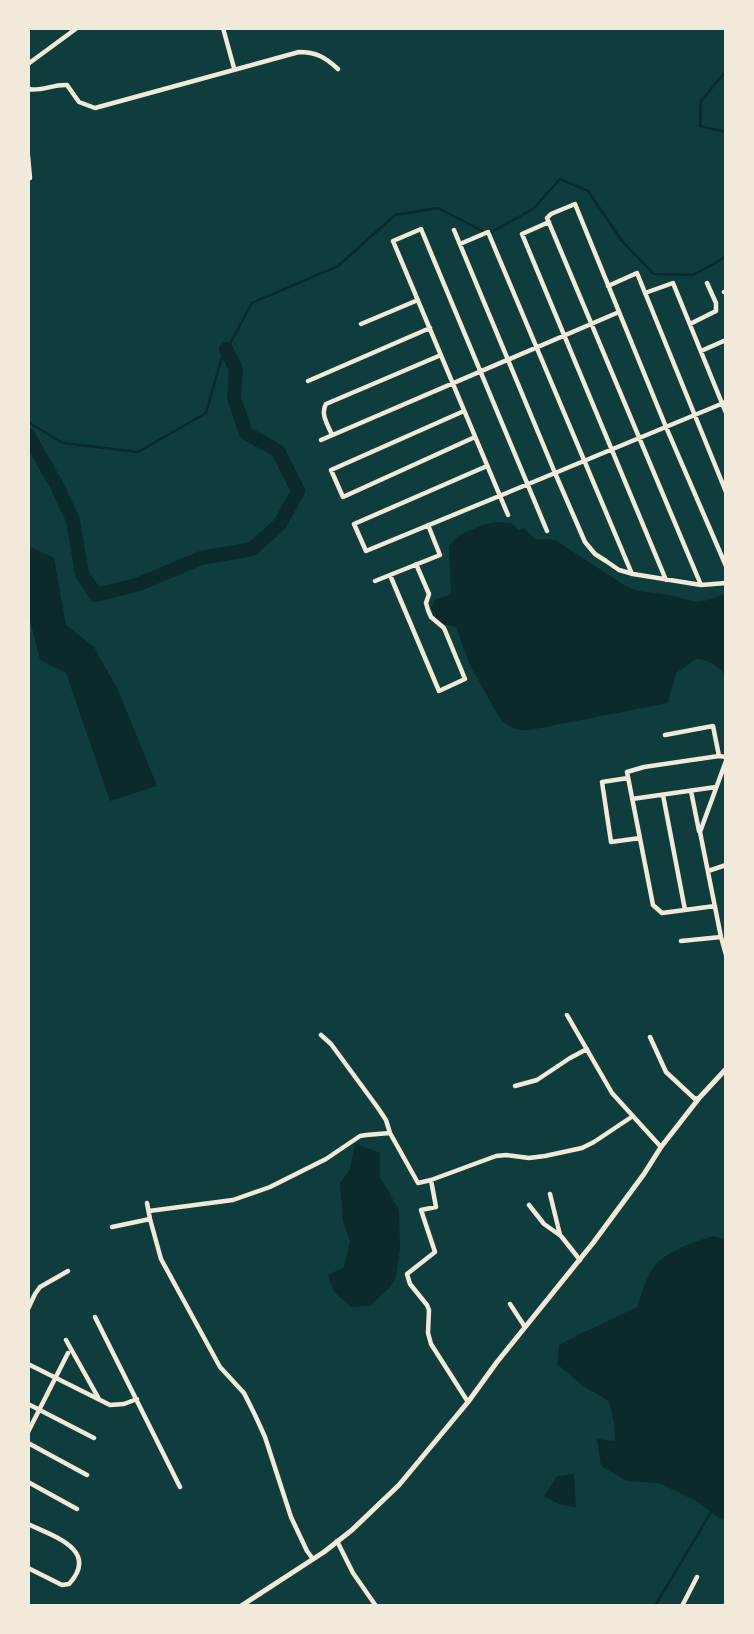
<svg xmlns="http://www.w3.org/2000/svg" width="754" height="1634" font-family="Inter,sans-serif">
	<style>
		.water { fill: #0a2a2b }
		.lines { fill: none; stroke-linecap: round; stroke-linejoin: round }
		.stream { stroke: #0a2a2b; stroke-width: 2.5 }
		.river { stroke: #0a2a2b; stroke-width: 14 }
		.minor { stroke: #f1e9da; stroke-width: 4.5 }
		.tertiary { stroke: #f1e9da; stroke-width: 5 }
	</style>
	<rect width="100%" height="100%" fill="#0f3d3e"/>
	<path class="water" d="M496 522 511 523 519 530 524 528 535 539 555 540 624 585 638 591 670 595 697 602 704 601 726 594V677C718 665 710 660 696 659L676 673 668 703 530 730C517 731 509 728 500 719L469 663 456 627 441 624 433 614 431 608 435 600 451 594 449 546 457 537 464 533 485 524Z
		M28 546 54 558 66 625 94 647 119 692 157 786 110 801 66 673 40 660 28 612Z
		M355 1143 380 1153V1177L399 1210 400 1248 396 1277 389 1288 370 1306 351 1307 334 1292 328 1275 344 1267 350 1241 343 1221 340 1183 350 1169Z
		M714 1236 726 1240V1514L722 1520 696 1501 659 1483 627 1481 601 1466 597 1439 615 1441 614 1423 609 1401 583 1386 557 1364 559 1345C584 1331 611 1320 637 1307 642 1293 647 1274 658 1262 672 1249 696 1241 714 1236Z
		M574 1474 576 1507 561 1505 544 1496 557 1476Z"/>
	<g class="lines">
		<path class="stream" d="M726 71 701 101 700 126 726 132
			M28 422 63 443 138 452 206 413 221 360 252 303 338 266 395 215 438 208 488 234 533 209 560 179 588 191 622 241 654 274 693 275 726 257
			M655 1606 711 1512"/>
		<path class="river" d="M28 435 56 484 73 520 82 574 96 595 139 584 201 558 252 549 280 524 298 491 278 451 246 433 234 398 236 369 226 349"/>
		<path class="minor" d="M223 28 234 68
			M28 64 77 28
			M28 89C41 92 53 84 67 85L79 102 95 108 299 52C316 52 325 57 338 69
			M28 156 30 178
			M549 222 522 234 666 580
			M454 230 555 473 726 402
			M460 244 488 232 632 574
			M608 286 637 273 726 492
			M724 292 726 291
			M645 293 673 283 726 413
			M361 324 418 300
			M690 324 716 311V303L707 283
			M701 351 726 340
			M308 381 430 328
			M464 411 331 470 343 497 475 437
			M332 435C328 425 320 414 326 404L441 355
			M321 440 619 312
			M487 466 354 524 366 551 555 473 585 542 595 554 606 561 619 570 633 574 701 585 726 583
			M508 515 393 241 421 229 547 531
			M390 575 439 691 465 679 444 628 431 617 428 610 426 603 429 594 416 564
			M375 581 440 555 428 525
			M701 585 547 218 551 214 575 204 666 427 726 566
			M665 735 713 726 719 756
			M726 761 700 832 721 937 726 955
			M628 778 602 782 611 842 640 838
			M691 791 699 831
			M663 795 685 910
			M632 799 716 787
			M708 871 726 865
			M715 906 662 913 653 905 627 772 644 767 719 756 726 757
			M681 941 721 937
			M567 1015 612 1093 661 1147
			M321 1035 331 1044 378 1108 386 1120 390 1133 418 1183 431 1180 496 1156 506 1155 529 1158 545 1156 582 1148 594 1142 633 1116
			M650 1037 666 1072 695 1099 699 1098
			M515 1086 537 1080 570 1058 587 1049
			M431 1180 436 1207 421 1210 435 1252 407 1274 410 1284 427 1305 429 1310 428 1333 431 1344 468 1402
			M550 1194 560 1235
			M147 1203 150 1219 161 1259 220 1367 244 1393 255 1415 265 1437 291 1517 307 1551 313 1559
			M529 1205 544 1224 561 1236 580 1260
			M149 1211 233 1200 270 1187 326 1159 360 1136 366 1135 390 1133
			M112 1227 150 1219
			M510 1304 525 1327
			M28 1309 35 1294 40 1287 68 1271
			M95 1317 180 1487
			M66 1340 99 1399
			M28 1364 110 1405 124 1404 137 1399
			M28 1404 94 1438
			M28 1432 68 1353
			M28 1443 87 1475
			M28 1482 77 1509
			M28 1524C53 1536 100 1550 69 1584L62 1585 28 1568
			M337 1541 353 1573 376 1606
			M682 1606 697 1577
			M725 1606 726 1604"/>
		<path class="tertiary" d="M241 1606 324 1552 352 1530 399 1485 468 1402 497 1362 593 1243 644 1174 661 1147 700 1097 726 1069"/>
	</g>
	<rect width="754" height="1634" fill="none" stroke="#f1e9da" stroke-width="60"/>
</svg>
